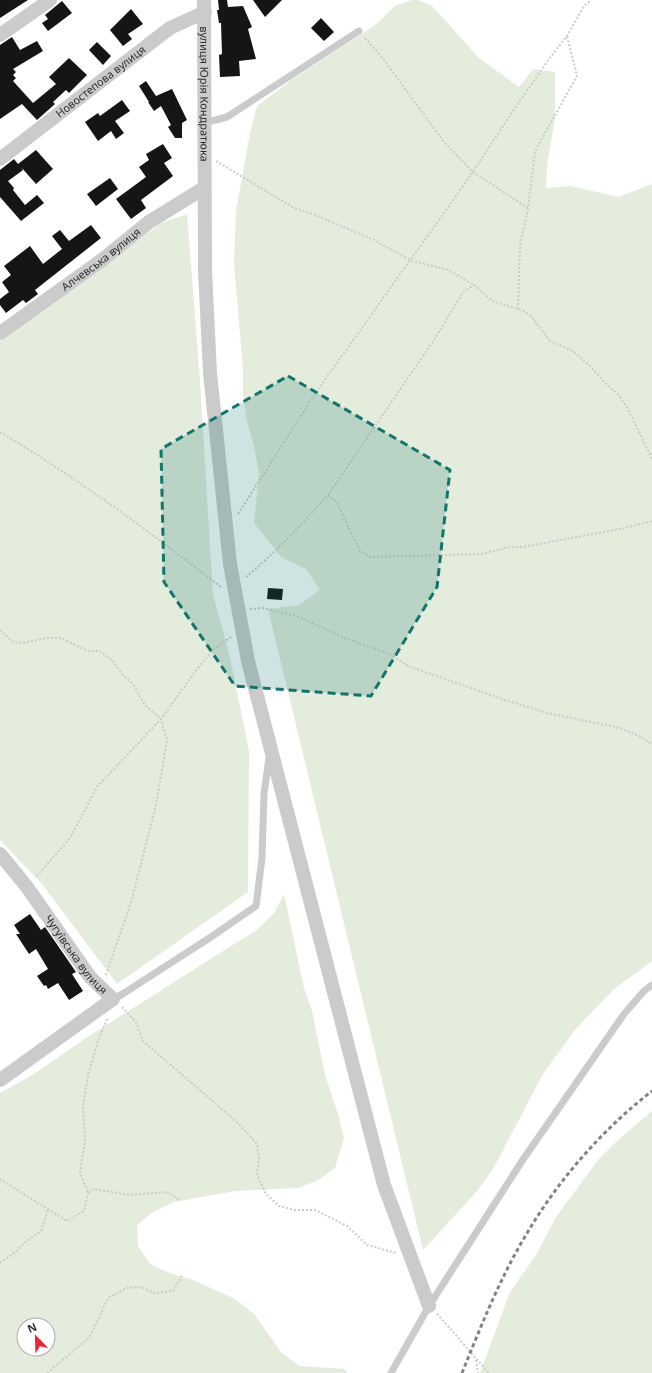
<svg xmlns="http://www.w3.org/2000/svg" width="652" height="1373" font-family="'Noto Sans',sans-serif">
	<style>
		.green { fill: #e4ecdb; fill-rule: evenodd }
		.building { fill: #151515 }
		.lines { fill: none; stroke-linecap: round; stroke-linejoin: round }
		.path { stroke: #cbcbcb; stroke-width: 2; stroke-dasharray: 2 2; stroke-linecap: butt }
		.service { stroke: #cbcbcb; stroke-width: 7 }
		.minor { stroke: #cbcbcb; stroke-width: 14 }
		.rail { stroke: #838383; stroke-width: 3; stroke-dasharray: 4 3; stroke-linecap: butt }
		.marked { fill: #0f766e; fill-opacity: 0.2; stroke: #0f766e; stroke-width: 3; stroke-dasharray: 8 5; stroke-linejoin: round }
		.labels { text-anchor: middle; stroke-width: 4; stroke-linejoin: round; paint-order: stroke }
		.street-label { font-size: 11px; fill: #2e2e2e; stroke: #fff }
	</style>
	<rect width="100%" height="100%" fill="#fff"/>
	<path class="green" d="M412 0H418L432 6 479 58 519 87 533 69 555 72V118L547 165 546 188 570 186 619 197 652 184V961L613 990 574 1031 543 1074 493 1169 478 1190 423 1250 268 609 299 605 320 590 306 569 281 557 254 523 259 473 254 446 247 421 243 396V370L234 263 236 211 250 134 257 106 293 79 374 26 395 6Z
		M187 214 200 381 213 595 230 657 249 751 248 892 117 984 42 884 0 840V341L161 223Z
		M284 894 304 988 312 1011 325 1075 339 1117 344 1138 335 1168 318 1180 298 1188 235 1191 174 1202 153 1212 137 1225 138 1246 150 1264 170 1273 193 1280 235 1299 254 1314 281 1352 299 1366 345 1369 347 1373H0V1093L34 1074 89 1036 258 929 274 913ZM24 1325H48V1349H24Z
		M652 1111V1373H480L510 1292 536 1255 556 1217 598 1160 618 1140Z"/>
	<path class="building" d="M0 0H28L0 18Z
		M218 0H227L228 7 243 6 252 27 248 29 256 59 239 61 240 76 220 77 219 55 222 54 221 23H219L217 10H219Z
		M253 0H282L265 17Z
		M62 1 72 13 48 31 42 23 48 19 45 15Z
		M131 9 143 24 128 34 132 39 123 46 110 30Z
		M321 18 334 32 324 41 311 28Z
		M12 37 20 50 37 41 43 51 13 69 16 72 13 75 16 78 13 81 33 103 56 84 49 77 69 58 87 75 69 93 66 90 53 102 55 104 37 120 22 104 0 119V45Z
		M97 42 111 56 103 65 89 50Z
		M146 81 156 96 172 89 187 120 182 123V138H175L168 127 171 125 161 106 154 111 148 102H149L139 86Z
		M122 100 130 111 115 121 124 133 116 139 111 131 98 141 85 122 98 113 100 116Z
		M163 144 172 158 164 163 173 176 141 200 146 208 131 219 116 199 146 177 139 167 149 160 146 154Z
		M36 150 53 169 36 184 21 167 23 170 8 181 14 188 13 190 25 205 37 195 44 203 21 221 0 197V170L14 159 18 164Z
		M110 178 118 189 96 206 87 194Z
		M91 225 101 238 35 290 38 294 26 303 23 300 6 313 0 305V299L9 292 2 282 11 275 4 266 30 246 43 264 62 249 52 236 60 230 69 241Z
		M268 588 283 589 282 600 267 599Z
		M30 914 41 930 45 927 76 972 72 974 83 991 69 1000 58 983 48 989 46 985 44 986 37 976 48 969 36 949 29 954 16 934H20L14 925Z"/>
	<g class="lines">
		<path class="path" d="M365 38 381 56 444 142 473 172 528 208
			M216 161 294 208 315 215 372 239 410 260 448 270 474 285 492 301 524 311 532 317 550 341 573 351 591 367 607 385 618 394 628 409 652 459
			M518 309 520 245 528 208 535 151 577 76 567 36
			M0 432C77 478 150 532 221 587
			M328 495 436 337 463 292 474 285
			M238 514 317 391 468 179 519 102 549 59 567 36 584 6 591 0
			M246 577C276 552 302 524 328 495L337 503 360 551 371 557 482 554 509 547H523L625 528 652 521
			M250 609 264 608 299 617 347 639 390 654 408 666 499 698 547 713 620 728 641 737 652 744
			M0 630 13 642 23 643 47 638H61L88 651H99L111 659 122 674 133 684 145 705 161 719 97 787 70 838 36 877
			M106 975 132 899 156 805 167 741 161 719 197 669 214 649 231 637
			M122 1007 136 1022 143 1041 238 1123 257 1144 259 1158 257 1175 266 1194 279 1206 295 1210H315L347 1226 367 1245 396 1253
			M107 1019 97 1044 88 1075 83 1106 85 1140 80 1172 88 1193 94 1189 129 1195 166 1192 174 1196 180 1201
			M0 1179 67 1221 84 1211 88 1193
			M0 1263 16 1252 24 1243 41 1231 48 1210
			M437 1314C455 1333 471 1354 489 1373
			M476 1360 478 1373
			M47 1373 90 1337 108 1298 127 1288 141 1287 154 1293 173 1291 182 1276"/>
		<path class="service" d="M204 123 227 117 359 31
			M113 999 121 995 211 937 256 906 262 858 264 794 269 758
			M391 1373 429 1306 522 1161 624 1014 644 991 652 985"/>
		<g class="minor">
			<path id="s1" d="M204 0 205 270 210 373 230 564 248 661 384 1185 429 1306"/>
			<path d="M0 35 50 0"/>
			<path id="s2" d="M0 159 170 28 205 12"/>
			<path id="s3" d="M0 333 102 260 149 222 204 188"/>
			<path id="s4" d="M0 854 27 887 90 977 113 999 0 1080"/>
		</g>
		<path class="rail" d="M462 1373C481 1326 500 1278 526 1235 558 1180 602 1130 652 1091"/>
	</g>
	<path class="marked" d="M288 376 450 470 437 587 371 696 235 686 164 582 161 449Z"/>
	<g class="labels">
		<g class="street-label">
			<text dy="4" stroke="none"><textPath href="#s2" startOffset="127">Новостепова вулиця</textPath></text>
			<text dy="4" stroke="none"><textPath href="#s1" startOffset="94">вулиця Юрія Кондратюка</textPath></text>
			<text dy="4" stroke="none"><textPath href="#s3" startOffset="125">Алчевська вулиця</textPath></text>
			<text dy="4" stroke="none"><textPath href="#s4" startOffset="126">Чугуївська вулиця</textPath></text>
		</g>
	</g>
	<g transform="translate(36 1337) rotate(337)"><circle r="19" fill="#ffffff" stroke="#ababab"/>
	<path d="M0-3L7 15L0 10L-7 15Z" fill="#ef2632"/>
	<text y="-6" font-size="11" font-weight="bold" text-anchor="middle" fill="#2e2e2e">N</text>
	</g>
</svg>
